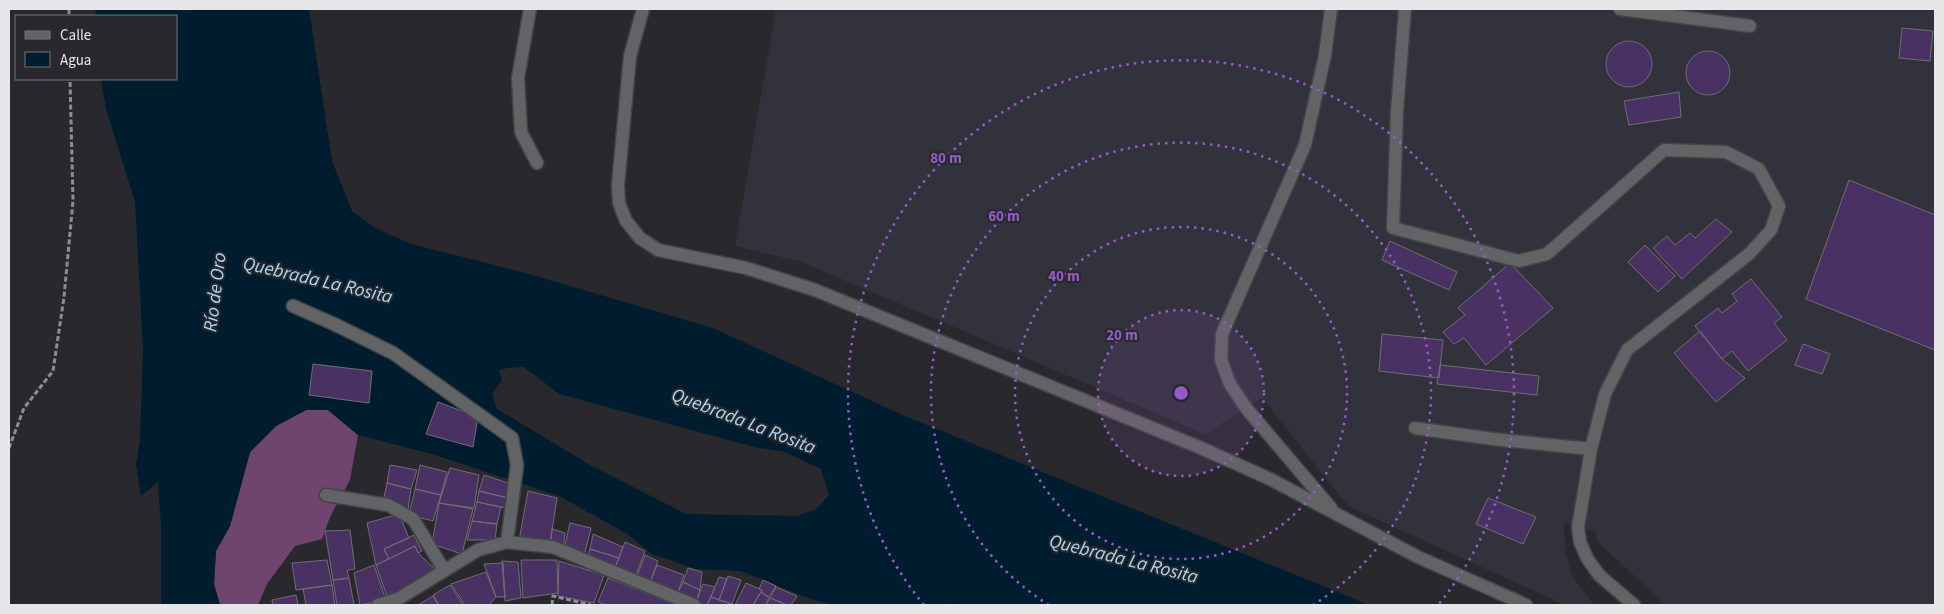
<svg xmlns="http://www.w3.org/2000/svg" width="1944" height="614" font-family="'Source Sans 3',sans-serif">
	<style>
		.built { fill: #31323b }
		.forest { fill: #6f446f }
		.water { fill: #001d2f; fill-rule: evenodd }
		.building { fill: #493263; stroke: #706e73 }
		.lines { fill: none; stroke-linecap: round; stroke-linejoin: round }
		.minor-casing { stroke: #444447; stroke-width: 15 }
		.path { stroke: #8e8e91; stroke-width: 3; stroke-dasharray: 5 2.5; stroke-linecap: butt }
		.minor { stroke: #626365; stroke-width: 12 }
		.ring { fill: none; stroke: #965bca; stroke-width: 2.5; stroke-dasharray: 2.5 5 }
		.labels { text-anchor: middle; stroke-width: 4; stroke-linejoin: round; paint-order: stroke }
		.water-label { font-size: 19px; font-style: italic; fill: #a6d9f9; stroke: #29292d }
		.centre { fill: #965bca; stroke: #29292d; stroke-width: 2.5 }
		.ring-label { font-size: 15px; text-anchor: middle; font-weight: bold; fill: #965bca; stroke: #29292d; stroke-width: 4; stroke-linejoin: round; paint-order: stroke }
	</style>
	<rect width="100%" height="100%" fill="#29292d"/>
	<path class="built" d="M776 9H1935V605H1666L1604 548 1597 540 1595 531 1564 523 1565 550 1572 576 1594 605H1565L1348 506 1262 398 1205 434 799 261 735 246Z"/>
	<path class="forest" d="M306 410H328L358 435 350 480 330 517 322 539 295 546 267 584 258 605H220L214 584 216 551 230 526 250 452 276 426Z"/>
	<path class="water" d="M96 9H309L332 161 352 211 375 228 411 244 526 273 713 328 905 416 1355 599 1367 605H955L952 603 945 605H833L813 600 741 571 696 569 652 554 626 533 559 496 432 454 358 435 328 410H306L276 426 250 452 230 526 216 551 214 584 220 605H161V527L158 482 141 496 136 465 140 439 143 349 135 202 106 109 101 79H176V16H95ZM524 367 559 394 758 448 782 451 821 469 829 495 816 509 797 516 686 514 590 465 497 409 492 394 502 380 499 370 508 368Z"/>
	<path class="building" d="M1902 28 1933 31 1930 61 1899 58Z
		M1606 64a23 23 0 1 1 46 0a23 23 0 1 1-46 0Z
		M1686 73a22 22 0 1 1 44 0a22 22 0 1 1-44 0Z
		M1679 92 1681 117 1629 125 1624 101Z
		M1849 180 1935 215V350L1806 299Z
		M1716 219 1732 232 1682 279 1653 248 1667 236 1675 245 1690 233 1695 238Z
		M1390 241 1457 272 1449 290 1382 260Z
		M1645 245 1675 276 1658 292 1628 262Z
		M1510 263 1553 308 1486 365 1464 338 1454 344 1443 332 1465 315 1458 308Z
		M1751 279 1782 317 1774 323 1787 340 1748 371 1732 351 1722 359 1695 326 1718 308 1722 313 1737 301 1732 294Z
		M1700 331 1722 359 1745 378 1716 402 1674 353Z
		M1382 334 1443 340 1439 378 1379 371Z
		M1803 344 1830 354 1822 374 1795 365Z
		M313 364 372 371 369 403 309 395Z
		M1440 365 1539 376 1537 395 1437 384Z
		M438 402 478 417 473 447 426 434Z
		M390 465 417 470 411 489 387 483Z
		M420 465 447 472 441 495 415 489Z
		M450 468 479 475 474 508 439 503Z
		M484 475 511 484 508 498 479 491Z
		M387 483 411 489 408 510 383 502Z
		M415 489 441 495 433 521 409 515Z
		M479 491 508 498 505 508 477 502Z
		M528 491 557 498 550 544 519 541Z
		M1488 498 1536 517 1523 544 1476 524Z
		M477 502 501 507 497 524 472 521Z
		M439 503 473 509 462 554 432 544Z
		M399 514 409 538 384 549 389 559 376 565 367 523Z
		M472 521 497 524 495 540H467Z
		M570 523 591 528 584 557 564 550Z
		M552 529 565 533 563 549 550 544Z
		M350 530 355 569 347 570 349 578 333 580 325 531Z
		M593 534 623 547 619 558 590 549Z
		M414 535 422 551 418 553 415 546 389 559 384 549Z
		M625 542 645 551 635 578 614 570Z
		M415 546 418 553 439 573 388 599 376 565Z
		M590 549 619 558 614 570 586 559Z
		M645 555 658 561 649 585 636 579Z
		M327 560 332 585 296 590 292 563Z
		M521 560H557L558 593 523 598Z
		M502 561 518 562 521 598 505 601Z
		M559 561 604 575 594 603 558 596Z
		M503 563 505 597H496L484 564Z
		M374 565 386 600 360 605 354 573Z
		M657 565 684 575 676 597 649 585Z
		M688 568 702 572 700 590 683 582Z
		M486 572 496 597 489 605H465L451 584Z
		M728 576 741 580 732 604 719 600Z
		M719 577 727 579 719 600 711 597Z
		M349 578 354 605H337L333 580Z
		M608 578 674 604V605H606L598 602Z
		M763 580 776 586 769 597 761 592 762 590 759 589Z
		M683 582 700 590 695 605 676 597Z
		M746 583 762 590 753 605H735Z
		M703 584 715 587 707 605H695Z
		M332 585 335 605H306L303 589Z
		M450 585 463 605H439L433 595Z
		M776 587 797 596 791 605H787L770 598Z
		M761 592 769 598 765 605H753Z
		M296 595 298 605H273L272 600Z
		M433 596 438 605H418Z
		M711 597 732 604V605H707Z
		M770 598 781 602 784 605H766Z"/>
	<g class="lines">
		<defs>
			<path id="minor" d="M530 9 518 78 521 132 537 163
				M643 9 630 56 618 185 619 203 626 221 640 238 658 250 746 268 815 290 1201 448 1270 479 1418 557 1526 605
				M1331 9 1325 55 1305 145 1222 334 1221 360 1230 384 1246 408 1331 508
				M1405 9 1397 111 1393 228 1519 261 1547 254 1664 150 1726 152 1759 169 1779 206 1771 230 1749 254 1627 350 1605 394 1591 449 1578 527 1580 542 1587 558 1599 575 1634 605
				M1620 9 1750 26
				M293 306 334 324 393 353 512 438 517 465 507 542
				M1415 428 1493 439 1591 449
				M326 495 388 505 413 519 444 570
				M378 605 398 599 478 550 507 542 553 547 694 605"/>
		</defs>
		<use href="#minor" class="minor-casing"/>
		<path class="path" d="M69 9V16
			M9 448 24 408 53 371 64 297 73 201 70 79
			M552 605 553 596 591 605"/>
		<use href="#minor" class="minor"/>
	</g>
	<circle cx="1181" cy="393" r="83" fill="#965bca" fill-opacity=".12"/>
	<g class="ring">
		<circle cx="1181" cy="393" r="83"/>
		<circle cx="1181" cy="393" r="166"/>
		<path d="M1049 605A250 250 0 1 1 1313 605"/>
		<path d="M924 605A333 333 0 1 1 1438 605"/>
	</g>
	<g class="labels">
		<g class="water-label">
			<text transform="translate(318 279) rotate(13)" y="7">Quebrada La Rosita</text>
			<text transform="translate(214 292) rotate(-83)" y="7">Río de Oro</text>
			<text transform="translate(744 420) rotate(21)" y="7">Quebrada La Rosita</text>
			<text transform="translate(1124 558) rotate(14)" y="7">Quebrada La Rosita</text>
		</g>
	</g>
	<circle cx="1181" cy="393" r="8" class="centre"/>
	<g class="ring-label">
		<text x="946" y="163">80 m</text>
		<text x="1004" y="221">60 m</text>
		<text x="1064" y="281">40 m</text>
		<text x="1122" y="340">20 m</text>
	</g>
	<rect width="1944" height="614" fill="none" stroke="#e7e7e9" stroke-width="20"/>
	<rect x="15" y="15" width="162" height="65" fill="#29292d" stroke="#757578"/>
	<rect x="25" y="31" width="25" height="8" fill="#626365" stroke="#757578"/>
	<text x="60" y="40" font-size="15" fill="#e7e7e9">Calle</text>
	<rect x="25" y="52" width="25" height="15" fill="#001d2f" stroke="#757578"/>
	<text x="60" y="65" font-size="15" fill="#e7e7e9">Agua</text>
</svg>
